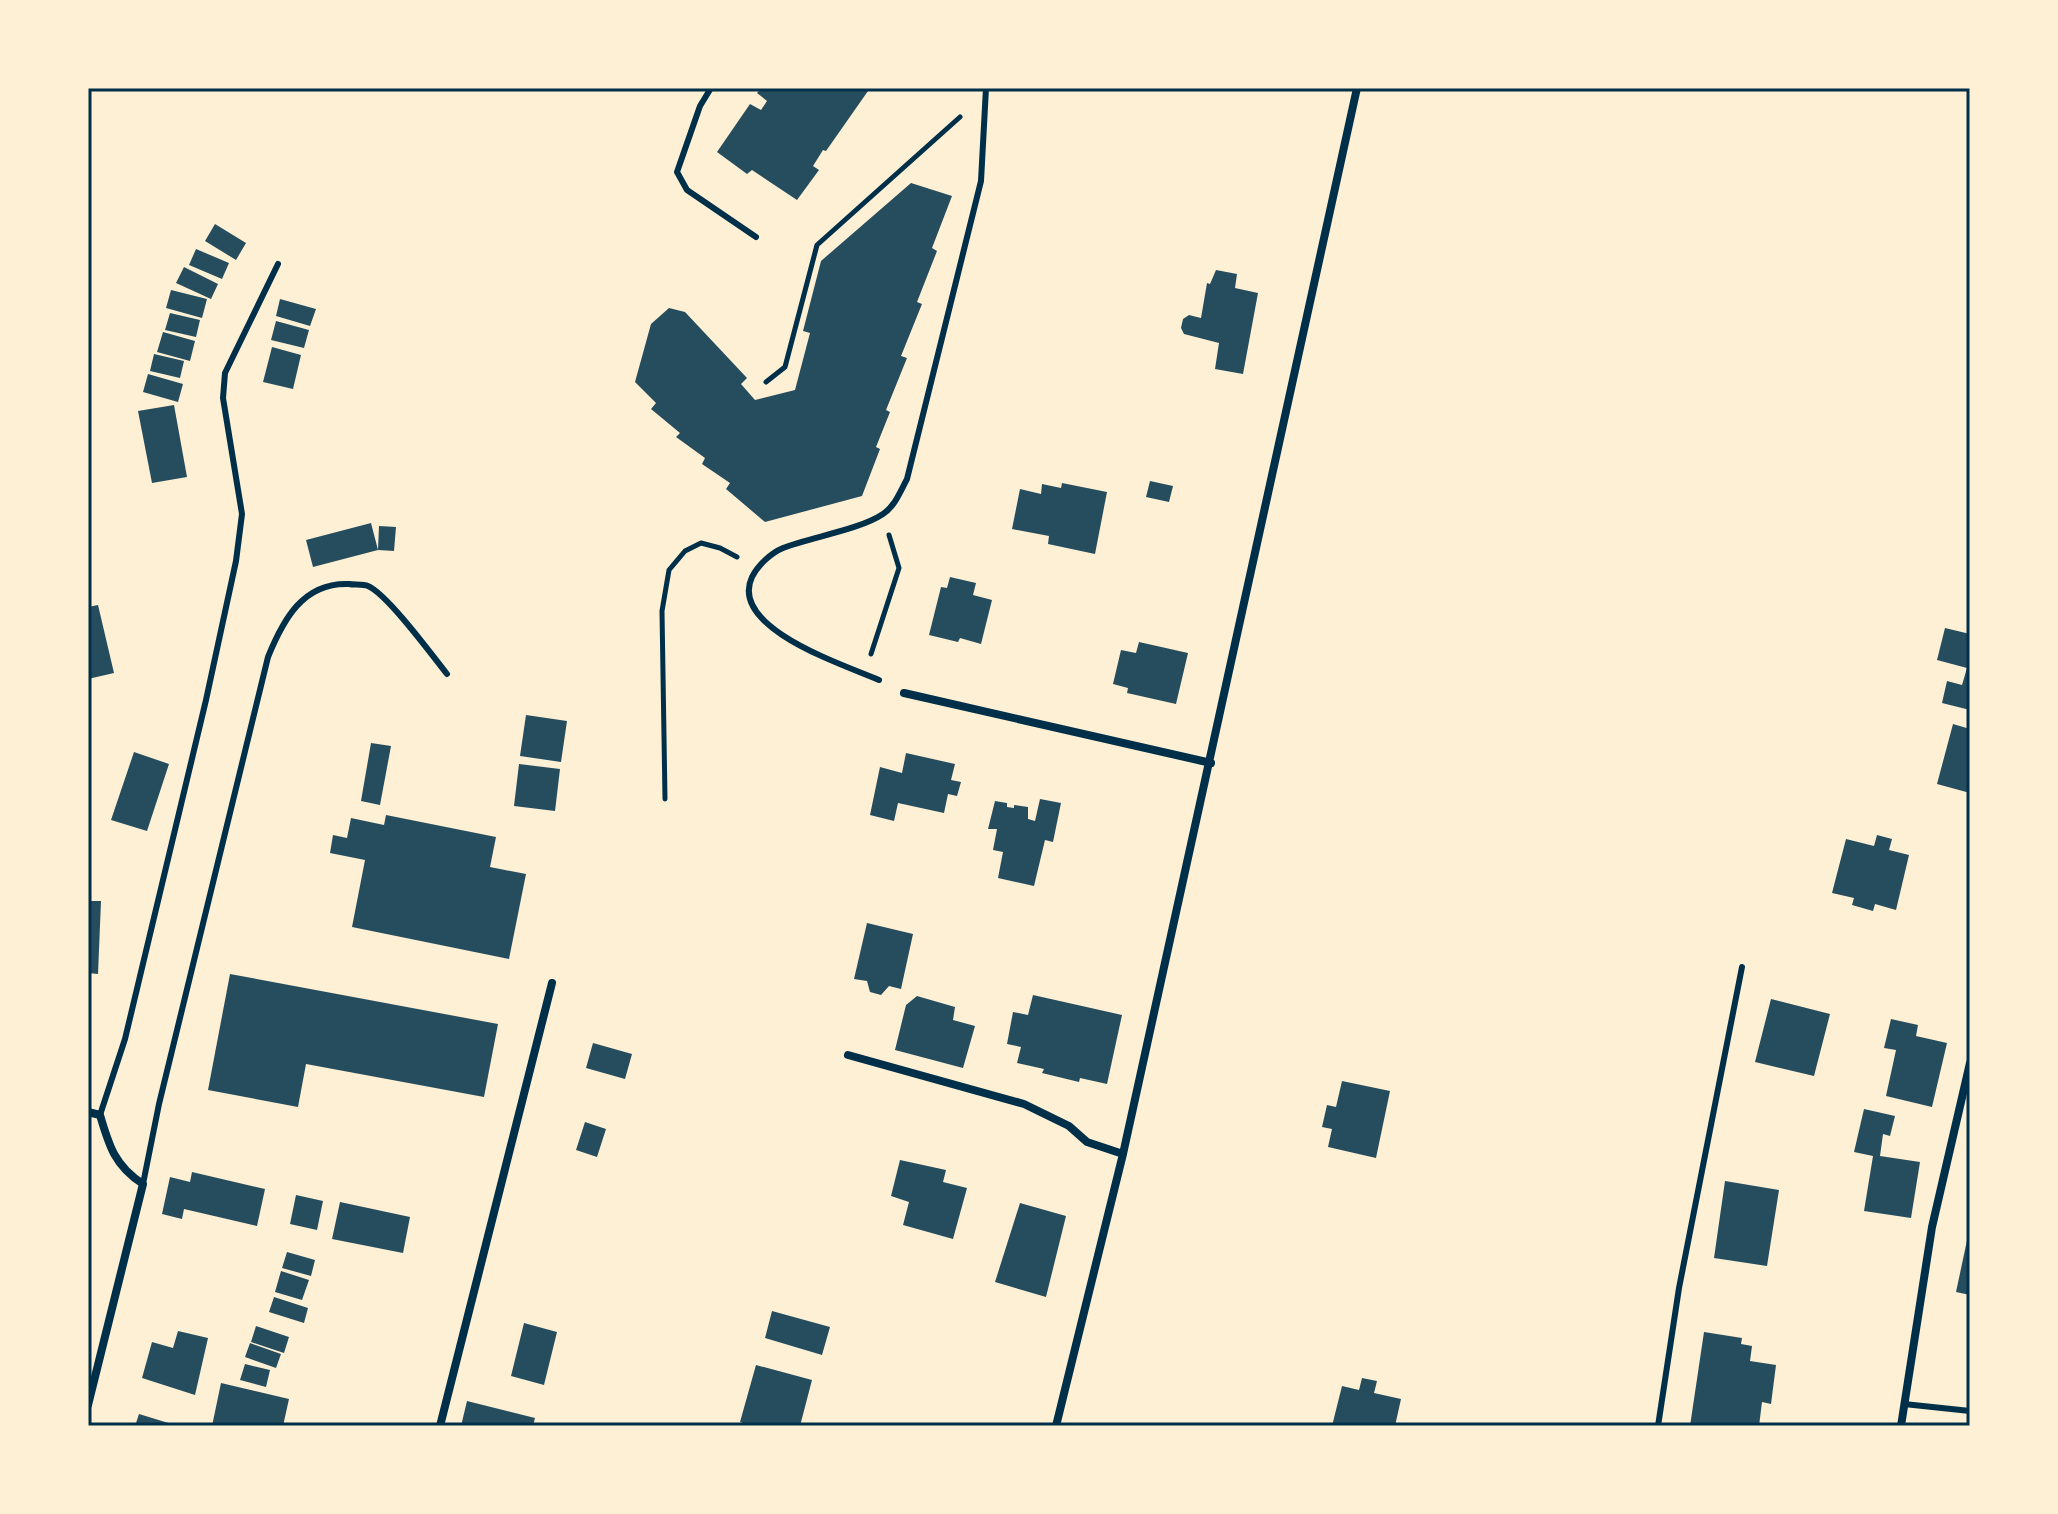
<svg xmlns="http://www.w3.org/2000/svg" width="2058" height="1514" font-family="'DejaVu Sans',sans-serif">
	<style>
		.building { fill: #264d5e }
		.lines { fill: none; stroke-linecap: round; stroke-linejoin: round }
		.path { stroke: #003049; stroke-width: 5 }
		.service { stroke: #003049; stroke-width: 6 }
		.minor { stroke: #003049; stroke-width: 8 }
		.neatline { fill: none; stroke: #003049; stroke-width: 3 }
	</style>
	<rect width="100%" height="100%" fill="#fdf0d5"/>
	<path class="building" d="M761 88H866L868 91 826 151 823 150 813 166 819 170 797 200 752 170 747 174 717 152 750 104 761 110 767 101 757 93Z
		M911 183 952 196 932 248 937 251 917 302 922 304 901 356 907 358 886 410 890 412 876 447 880 449 862 496 765 522 726 489 730 483 702 464 705 458 676 437 680 433 651 409 656 403 635 382 651 324 669 308 685 312 747 378 741 384 755 400 795 390 810 333 803 331 821 261Z
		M215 224 246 243 236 260 205 241Z
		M196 249 229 263 222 279 189 265Z
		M184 267 218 284 211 299 176 283Z
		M1216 270 1237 274 1235 288 1258 293 1243 374 1215 369 1219 343 1184 334 1181 328 1183 319 1189 315 1201 318 1207 283 1210 284Z
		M171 290 207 299 202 318 166 308Z
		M280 299 316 309 310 326 276 316Z
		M170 313 200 320 196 337 165 330Z
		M276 321 309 330 304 348 271 340Z
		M163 332 195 341 190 361 157 352Z
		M272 347 301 355 293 389 263 382Z
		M154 354 184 361 180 378 150 371Z
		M148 374 183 384 178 402 143 392Z
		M174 405 187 477 152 483 138 411Z
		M1150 481 1173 486 1169 502 1146 497Z
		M1062 483 1107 492 1095 554 1048 544 1049 536 1012 529 1020 489 1041 494 1042 484 1061 488Z
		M371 523 378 550 313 567 306 540Z
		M379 526 396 527 394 551 378 550Z
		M950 577 976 583 973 595 992 600 981 644 960 638 958 642 929 635 941 587 947 588Z
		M98 605 114 673 88 679V607Z
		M1945 628 1970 634V710L1942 703 1947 681 1962 685 1967 668 1937 660Z
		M1139 642 1188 653 1176 704 1127 693 1128 688 1113 684 1121 650 1136 653Z
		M526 715 567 721 561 762 520 756Z
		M1953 724 1970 729V793L1937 784Z
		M371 743 391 746 380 805 361 801Z
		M134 752 169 764 147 831 111 820Z
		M906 753 955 764 951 780 961 782 957 796 948 794 944 813 898 803 894 821 870 815 880 767 902 773Z
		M519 764 560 769 555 811 514 806Z
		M1040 799 1061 803 1053 842 1045 840 1034 886 998 878 1003 852 993 850 997 829H988L995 801 1007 803V807L1014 808V805L1028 807V819L1035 821Z
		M386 815 496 837 490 867 526 874 509 959 352 927 365 860 330 853 333 835 347 838 351 818 384 825Z
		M1877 835 1892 839 1889 850 1909 855 1896 910 1875 904 1873 911 1852 905 1854 898 1832 893 1846 839 1874 846Z
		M88 901H101L98 974 88 973Z
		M867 923 913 934 901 989 889 986 881 995 870 992 867 981 854 979Z
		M230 974 498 1024 484 1097 306 1064 298 1107 208 1090Z
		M1033 995 1122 1015 1107 1084 1080 1078 1079 1082 1042 1073 1044 1069 1017 1063 1021 1047 1007 1044 1013 1012 1028 1015Z
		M917 996 955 1007 953 1020 975 1026 963 1068 895 1050 906 1005Z
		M1771 999 1830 1014 1814 1076 1755 1062Z
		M1891 1019 1918 1025 1916 1036 1947 1043 1932 1107 1886 1096 1896 1050 1884 1048Z
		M593 1043 632 1054 625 1079 586 1068Z
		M1342 1081 1390 1091 1376 1158 1328 1147 1332 1129 1322 1127 1327 1105 1336 1107Z
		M1864 1109 1895 1116 1890 1136 1883 1134 1880 1156 1920 1162 1911 1218 1864 1211 1873 1156 1854 1152Z
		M585 1122 606 1129 597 1157 576 1150Z
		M900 1160 946 1170 943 1182 967 1188 953 1239 903 1225 909 1202 891 1196Z
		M192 1172 265 1189 257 1226 184 1209 182 1219 162 1214 170 1177 190 1182Z
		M1725 1181 1779 1190 1767 1266 1714 1258Z
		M296 1195 323 1201 317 1230 290 1224Z
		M340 1202 410 1217 403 1253 332 1239Z
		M1020 1203 1066 1216 1046 1297 995 1282Z
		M1969 1231H1970V1295L1956 1292Z
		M287 1252 315 1260 311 1276 282 1268Z
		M281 1271 309 1280 302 1300 275 1292Z
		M274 1297 308 1308 304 1323 269 1312Z
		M772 1311 830 1327 822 1355 765 1338Z
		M524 1323 557 1332 544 1385 511 1376Z
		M256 1326 289 1337 284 1353 251 1342Z
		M178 1331 208 1338 195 1395 142 1378 152 1342 173 1348Z
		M1704 1332 1742 1338 1741 1344 1752 1346 1750 1361 1776 1365 1771 1404 1762 1402 1759 1426H1690Z
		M250 1343 281 1354 276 1368 245 1357Z
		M245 1364 270 1370 266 1387 240 1380Z
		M756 1365 812 1380 800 1426H751L740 1422Z
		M1362 1378 1377 1381 1374 1393 1401 1399 1395 1426H1332L1342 1386 1359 1390Z
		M221 1383 289 1399 283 1426H212Z
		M467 1401 535 1418 533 1426H461Z
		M139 1414 175 1425V1426H135Z"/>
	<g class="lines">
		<path class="path" d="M766 382 785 367 817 245 960 117
			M871 654 899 568 889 535
			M665 799 662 611 669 570 685 551 701 543 720 548 737 557"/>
		<path class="service" d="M711 88 700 106 677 172 687 190 756 237
			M879 680C845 665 728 628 752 577 758 565 771 553 783 548 811 537 859 530 883 514 895 506 900 492 907 479L981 181 986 88
			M100 1115 125 1039 206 700 236 561 242 514 223 398 225 373 278 264
			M143 1184 159 1104 268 657C283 620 303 582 349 584 354 585 363 584 368 586 387 594 432 655 447 674
			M1904 1404 1970 1411
			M1658 1426 1679 1288 1742 967"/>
		<path class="minor" d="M904 693 1211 763
			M848 1055 1024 1104 1069 1126 1087 1142 1123 1154
			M88 1112 100 1115C109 1146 115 1166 143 1184L88 1405
			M440 1426 552 983
			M1056 1426 1123 1154 1357 88
			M1901 1426 1932 1227 1970 1063"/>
	</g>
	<rect width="2058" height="1514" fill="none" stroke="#fdf0d5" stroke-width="180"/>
	<rect x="90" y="90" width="1878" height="1334" class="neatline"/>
</svg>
